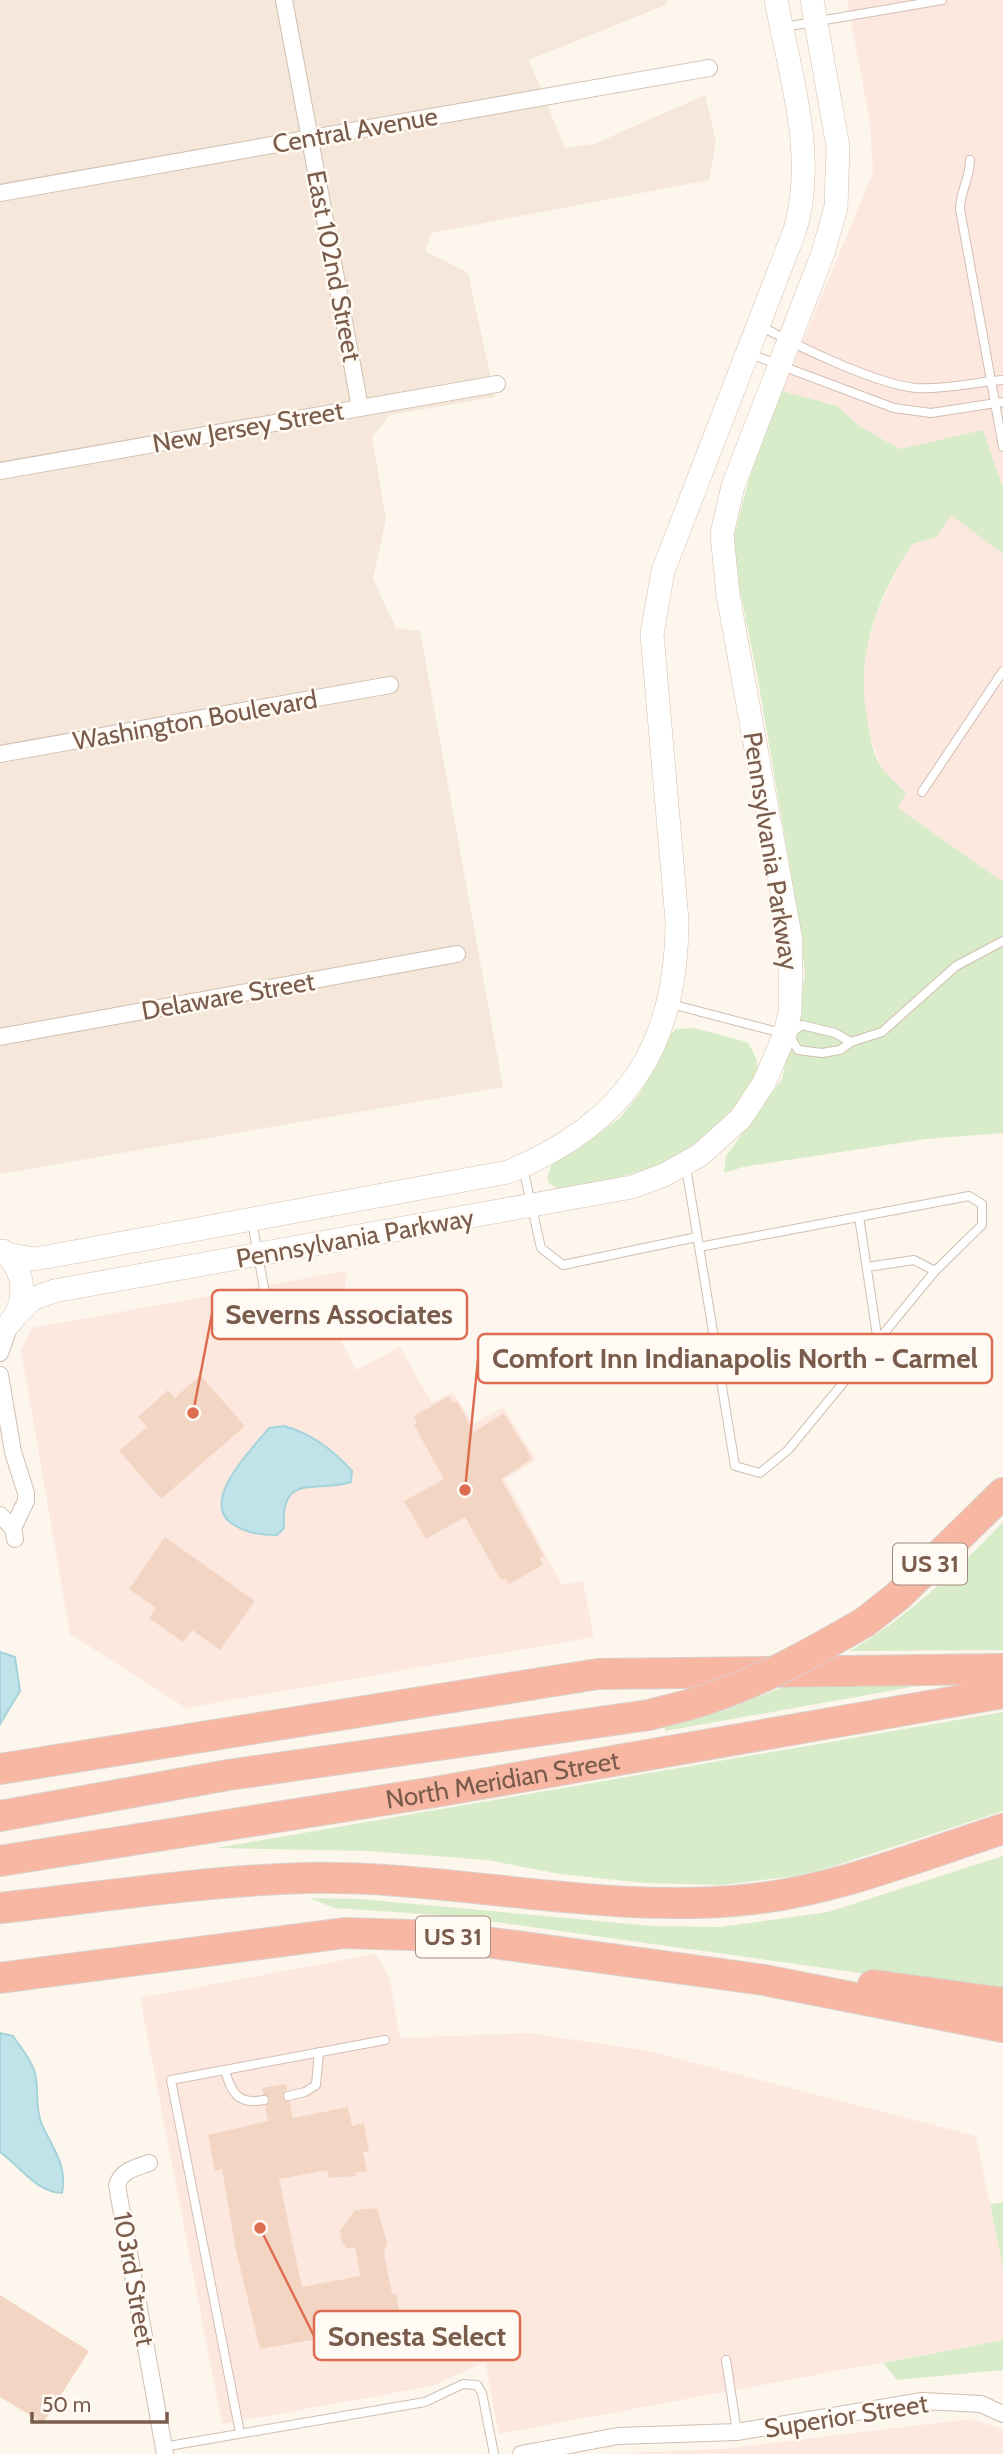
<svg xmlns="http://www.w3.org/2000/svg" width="1003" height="2454" font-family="Cabin,sans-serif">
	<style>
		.residential { fill: #f5e8da }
		.commercial { fill: #fde8e0 }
		.green { fill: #d8ecc9 }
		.water { fill: #bfe3e8; stroke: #a5d3da; stroke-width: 2 }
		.building { fill: #f3d5c3 }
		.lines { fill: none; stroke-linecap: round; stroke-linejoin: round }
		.service-casing { stroke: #d1beb0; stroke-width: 10 }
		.minor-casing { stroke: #d1beb0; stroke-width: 18 }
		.secondary-casing { stroke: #d6c0b0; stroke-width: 24 }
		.motorway-casing { stroke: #dad1cd; stroke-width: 32 }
		.service { stroke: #fff; stroke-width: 8 }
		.minor { stroke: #fff; stroke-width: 16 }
		.secondary { stroke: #fff; stroke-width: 23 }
		.motorway { stroke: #f7b7a3; stroke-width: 30 }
		.motorway-bridge-casing { stroke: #dad1cd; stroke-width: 32; stroke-linecap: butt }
		.motorway-bridge { stroke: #f7b7a3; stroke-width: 30 }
		.labels { text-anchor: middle; stroke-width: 5; stroke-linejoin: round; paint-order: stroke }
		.shield { fill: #fffaf3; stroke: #a28b7f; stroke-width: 2 }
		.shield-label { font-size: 24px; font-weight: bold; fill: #7a5c4d }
		.street-label { font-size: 26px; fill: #7a5c4d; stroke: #fffaf3 }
		.leader { fill: none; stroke: #dc6d51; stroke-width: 2.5 }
		.callout-dot { fill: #dc6d51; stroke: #fffaf3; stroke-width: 2.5 }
		.callout { fill: #fffaf3; stroke: #dc6d51; stroke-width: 2.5 }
		.callout-label { font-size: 28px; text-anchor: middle; font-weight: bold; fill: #7a5c4d }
	</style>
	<rect width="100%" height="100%" fill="#fdf6ec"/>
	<path class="residential" d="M0 0H667L668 4 529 60 565 148 594 144 705 95 716 141 709 180 432 233 425 251 468 273 495 397 390 415 372 437 386 519 373 579 396 628 420 631 503 1087 0 1174Z"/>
	<path class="commercial" d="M847 0H1003V488L983 431 900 449 861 427 837 406 782 391 873 173 870 122Z
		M951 514 1003 554V882L898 808 872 743 863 699 865 656 876 616 898 567 912 544 937 537Z
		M347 1271 339 1336 356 1370 400 1347 432 1403 453 1392 473 1424 503 1407 536 1460 505 1479 562 1585 583 1581 594 1637 186 1708 70 1634 21 1350 32 1328Z
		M375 1954 389 1976 400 2038 528 2033 644 2050 976 2136 1003 2267V2340L499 2434 485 2362 432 2386 222 2424 140 1998Z
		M970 2419 1003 2429V2454H608L722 2449Z"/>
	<path class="green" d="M782 391 837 406 861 427 900 449 983 430 1003 488V554L951 515 937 537 912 544C877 599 854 657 868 723 870 737 873 753 880 765 886 775 898 784 906 793L898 808 1003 882V1133L926 1139 743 1167 724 1173 726 1156 782 1079 805 976 799 920 757 674 731 547 750 475Z
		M694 1028 747 1042C766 1069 757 1079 738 1102 683 1167 639 1175 559 1189L550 1184 547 1178 552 1164 619 1119 640 1093 668 1037 676 1029Z
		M1003 1522V1650L850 1651C908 1617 956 1571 1003 1522Z
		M795 1682H915L917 1686 665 1731V1726L726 1710Z
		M1003 1712V1811L828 1868 795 1876 722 1885 644 1883 560 1874 487 1860 369 1851 216 1848Z
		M1003 1856V1993L453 1916 334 1908 310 1898 360 1899 653 1926 720 1927 828 1912Z
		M1003 2202V2267L990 2204Z
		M1003 2340V2370L897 2380 883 2363Z"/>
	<path class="water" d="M284 1426C310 1433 334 1451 352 1471L351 1482C316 1493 280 1472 284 1528L277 1535C259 1535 246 1533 231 1523 200 1500 253 1448 269 1428Z
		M0 1652 15 1657 20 1691 0 1724Z
		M0 2033 13 2036C21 2048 32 2060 35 2073 39 2090 35 2106 41 2122 51 2147 68 2164 62 2193 36 2192 21 2167 0 2152Z"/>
	<path class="building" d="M200 1375 245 1426 161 1499 119 1451 147 1427 138 1417 168 1390 175 1398Z
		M449 1396 453 1403 457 1401 474 1432 504 1413 532 1459 501 1479 544 1556 540 1558 543 1565 509 1584 505 1578 501 1580 465 1517 426 1539 404 1501 444 1479 414 1425 417 1423 414 1416Z
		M165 1537 255 1601 220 1650 192 1630 183 1642 149 1618 156 1608 129 1589Z
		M286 2084 287 2089 282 2097 290 2102 293 2118 348 2107 352 2126 364 2123 369 2151 363 2152 367 2171 355 2173 356 2176 329 2178 327 2170 279 2179 302 2287 360 2276 355 2247 347 2249 342 2243 340 2231 355 2210 377 2208 387 2242 384 2253 392 2294 396 2293 400 2317 393 2318 394 2323 383 2325 384 2328 260 2349 236 2251 222 2169 215 2171 208 2135 268 2121 265 2106 270 2099 263 2094 262 2088Z
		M0 2295 89 2351 43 2423 0 2397Z"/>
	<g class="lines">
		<defs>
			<path id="service" d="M784 27 942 0
				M970 160C970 178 960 192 960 209L1003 447
				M760 326C798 346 875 384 916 388 944 390 975 382 1003 380
				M750 354 894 408 931 413 1003 402
				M922 792 1003 671
				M671 1004 789 1035 798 1050 822 1053 840 1050 851 1042 882 1032 956 966 1003 941
				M791 1033 802 1025 835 1033 851 1042
				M686 1167 735 1466 760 1473 788 1450 935 1271 982 1225V1204L969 1196 699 1247
				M523 1168 541 1248 563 1265 697 1237
				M859 1217 878 1342
				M252 1221 268 1311
				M867 1267 914 1260 935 1271
				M225 2070C231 2093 238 2105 264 2100
				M288 2096 305 2092 316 2085 319 2052
				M726 2360 737 2432
				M240 2433 171 2080 385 2040
				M163 2447 425 2402 463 2384 477 2385 482 2393 494 2454"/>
			<path id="minor" d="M284 0 360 407
				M0 193 709 68
				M0 471 497 384
				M0 754 390 685
				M0 1037 457 954
				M0 1353 10 1325
				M0 1375 13 1452 26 1493V1501L13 1528 15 1539
				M0 1515 13 1528
				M149 2163C135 2168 122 2170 117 2185L165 2454
				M521 2454 618 2436 737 2432 922 2401 981 2404 1003 2414"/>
			<path id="secondary" d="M6 1254 33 1259 52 1256 508 1172C625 1124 677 1048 677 920L652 634 663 571 795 230C817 155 790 75 776 0
				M15 1316 32 1299 54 1291 632 1187 664 1175 700 1155 741 1118 764 1083 785 1034 790 1012 791 941 728 595 722 534 733 486 823 253 836 207 838 147 812 0
				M0 1332C28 1312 29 1273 3 1251"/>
			<g id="motorway">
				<path d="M865 1622 898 1596 1003 1493"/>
				<path d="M0 1769 598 1674 1003 1669"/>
				<path d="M0 1816 228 1775 649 1715 688 1705"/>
				<path id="s1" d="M0 1861 429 1793 1003 1693"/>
				<path d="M0 1908C101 1897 203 1881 305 1878 455 1875 604 1916 754 1899 839 1889 922 1855 1003 1829"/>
				<path d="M0 1978 345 1933 442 1936 764 1980 1003 2027"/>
				<path d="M873 1985 1003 2003"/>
			</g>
		</defs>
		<use href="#service" class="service-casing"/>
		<use href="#minor" class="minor-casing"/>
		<use href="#secondary" class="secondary-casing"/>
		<use href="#motorway" class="motorway-casing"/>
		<use href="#service" class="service"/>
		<use href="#minor" class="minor"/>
		<use href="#secondary" class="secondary"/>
		<use href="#motorway" class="motorway"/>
		<defs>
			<path id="motorway-bridge" d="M688 1705C752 1687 808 1655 865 1622"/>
		</defs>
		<use href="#motorway-bridge" class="motorway-bridge-casing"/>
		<use href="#motorway-bridge" class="motorway-bridge"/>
	</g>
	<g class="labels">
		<g class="shield">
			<rect x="893" y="1543.5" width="74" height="41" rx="5"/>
			<rect x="416" y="1916.5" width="74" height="41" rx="5"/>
		</g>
		<g class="shield-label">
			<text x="930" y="1572">US 31</text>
			<text x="453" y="1945">US 31</text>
		</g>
		<g class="street-label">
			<text transform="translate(355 130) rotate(-10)" y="9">Central Avenue</text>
			<text transform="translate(334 266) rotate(79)" y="9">East 102nd Street</text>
			<text transform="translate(248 427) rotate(-10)" y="9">New Jersey Street</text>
			<text transform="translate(195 720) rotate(-10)" y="9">Washington Boulevard</text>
			<text transform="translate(771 851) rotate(81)" y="9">Pennsylvania Parkway</text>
			<text transform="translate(228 996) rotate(-10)" y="9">Delaware Street</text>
			<text transform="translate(355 1238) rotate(-10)" y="9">Pennsylvania Parkway</text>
			<text dy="9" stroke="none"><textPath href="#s1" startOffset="509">North Meridian Street</textPath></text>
			<text transform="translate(134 2279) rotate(80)" y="9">103rd Street</text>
			<text transform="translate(846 2416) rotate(-9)" y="9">Superior Street</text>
		</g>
	</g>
	<path class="leader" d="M193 1413L212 1314M465 1490L478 1359M260 2228L314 2336"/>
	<g class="callout-dot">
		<circle cx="193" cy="1413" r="7"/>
		<circle cx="465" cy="1490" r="7"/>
		<circle cx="260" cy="2228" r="7"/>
	</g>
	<g class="callout">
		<rect x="212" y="1290" width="255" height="49" rx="7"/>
		<rect x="478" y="1334" width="514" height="49" rx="7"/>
		<rect x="314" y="2311" width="206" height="49" rx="7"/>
	</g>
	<g class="callout-label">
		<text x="339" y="1324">Severns Associates</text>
		<text x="735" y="1368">Comfort Inn Indianapolis North - Carmel</text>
		<text x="417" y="2346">Sonesta Select</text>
	</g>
	<path d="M32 2412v10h135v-10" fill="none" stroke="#7a5c4d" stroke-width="3.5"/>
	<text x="42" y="2412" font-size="21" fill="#7a5c4d" stroke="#fffaf3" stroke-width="5" paint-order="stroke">50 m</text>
</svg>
